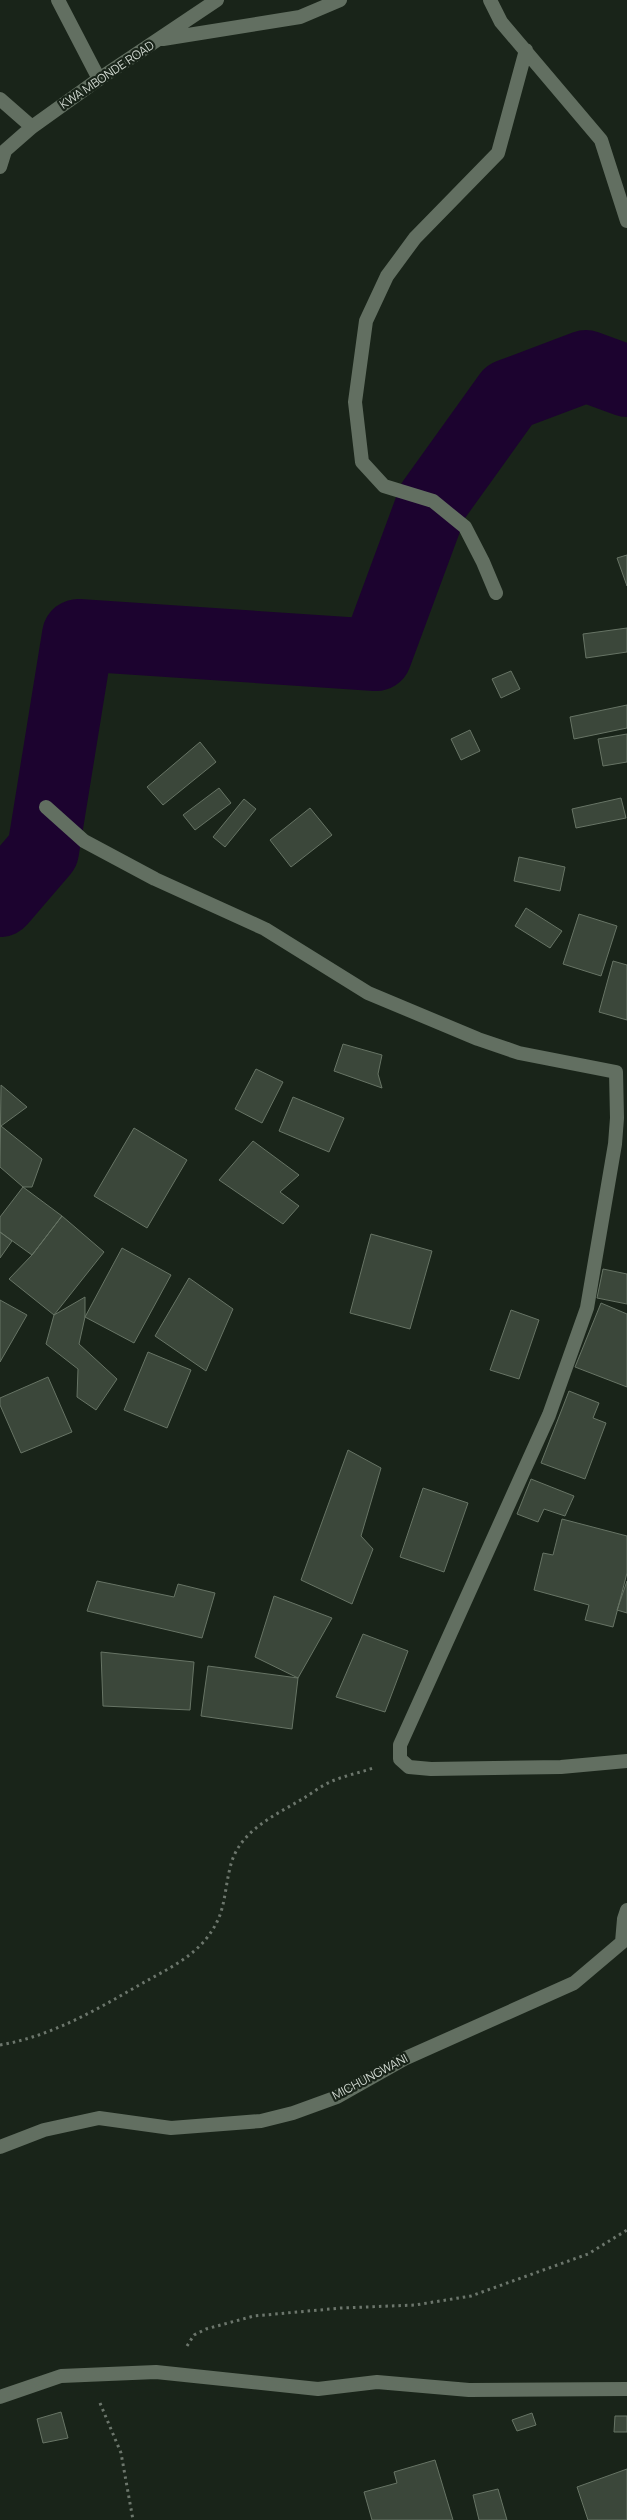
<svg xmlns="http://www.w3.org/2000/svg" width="627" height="2520" font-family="Manrope,sans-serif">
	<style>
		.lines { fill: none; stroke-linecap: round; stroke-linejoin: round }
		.river { stroke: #1c032f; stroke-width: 72 }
		.building { fill: #3b473a; stroke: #677465 }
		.path { stroke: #6c766c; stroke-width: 3; stroke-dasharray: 2.5 4; stroke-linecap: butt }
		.minor { stroke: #626f61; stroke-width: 14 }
		.labels { text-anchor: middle; stroke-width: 4.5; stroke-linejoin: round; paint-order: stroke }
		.street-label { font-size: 12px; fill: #d1d9d1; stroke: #192419 }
	</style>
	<rect width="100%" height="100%" fill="#192419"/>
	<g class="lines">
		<path class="river" d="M0 901 43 851 78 635 376 655 433 501 509 395 586 366 627 381"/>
	</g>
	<path class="building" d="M627 555V586L617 558Z
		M627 628V652L586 658 583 634Z
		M511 671 520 689 501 698 492 679Z
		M627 705V728L574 739 570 717Z
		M470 730 480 751 461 760 451 739Z
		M627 734V762L603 766 598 739Z
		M200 742 216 762 163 805 147 787Z
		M219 788 231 803 195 830 183 815Z
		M621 798 626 818 576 828 572 809Z
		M244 799 256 809 225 847 213 837Z
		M310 808 332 835 291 867 270 840Z
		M519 857 565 867 560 891 514 881Z
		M526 908 562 931 550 948 515 926Z
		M579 914 617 926 601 976 563 964Z
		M613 961 627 965V1020L599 1012Z
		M343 1044 382 1055 378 1074 382 1088 334 1071Z
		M256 1069 283 1082 262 1123 235 1109Z
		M1 1085 27 1107 1 1126 42 1159 32 1187H23L0 1167Z
		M293 1097 344 1118 329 1152 279 1131Z
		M134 1128 187 1160 147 1228 94 1196Z
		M253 1141 299 1175 280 1192 299 1206 283 1224 219 1180Z
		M23 1187 62 1216 32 1255 0 1232V1217Z
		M62 1216 104 1252 54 1315 9 1279 32 1255Z
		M0 1232 12 1241 0 1258Z
		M371 1234 432 1251 410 1329 350 1313Z
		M122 1248 171 1275 134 1343 85 1317Z
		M603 1269 627 1274V1304L597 1298Z
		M189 1278 233 1309 206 1371 155 1336Z
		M85 1297V1317L79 1344 117 1379 96 1410 77 1397 78 1369 46 1344 54 1315Z
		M0 1300 27 1315 0 1362Z
		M601 1303 627 1314V1387L575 1367Z
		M511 1310 539 1320 519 1379 490 1370Z
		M148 1352 191 1370 167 1428 124 1410Z
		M48 1377 72 1432 21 1453 0 1405V1398Z
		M569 1391 599 1403 593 1418 606 1423 585 1479 541 1463Z
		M348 1450 381 1468 361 1536 373 1549 352 1604 301 1580Z
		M531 1479 574 1496 565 1516 544 1509 538 1522 517 1514Z
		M423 1488 468 1503 444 1572 400 1557Z
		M562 1519 627 1536V1573L613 1627 585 1620 589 1605 534 1590 543 1553 553 1555Z
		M97 1581 174 1597 178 1584 215 1593 202 1638 87 1611Z
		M627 1581V1613L617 1610Z
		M274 1596 332 1618 298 1678 255 1657Z
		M363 1634 408 1651 385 1712 336 1697Z
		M101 1652 194 1662 190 1710 103 1706Z
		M208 1666 298 1678 292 1729 201 1716Z
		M61 2412 68 2438 43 2443 37 2419Z
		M532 2413 536 2425 517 2431 512 2420Z
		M615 2416H627V2432H614Z
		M435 2460 453 2520H372L364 2492 397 2483 394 2472Z
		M627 2469V2520H588L577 2487Z
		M498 2489 507 2520H479L473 2495Z"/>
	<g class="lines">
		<path class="path" d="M0 2045C52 2036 96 2010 141 1984 164 1971 190 1959 206 1939 226 1914 223 1897 230 1868 238 1831 274 1816 304 1798 312 1793 321 1786 330 1782 343 1776 359 1773 373 1768
			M187 2346 194 2335 206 2329 254 2316 341 2308 415 2305 471 2296 588 2254 627 2230
			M100 2403 121 2453 133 2520"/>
		<path class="minor" d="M58 0 99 79
			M490 0 501 22 601 140 627 221
			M163 39 300 17 340 0
			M0 99 32 127
			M0 155 32 127 99 79 217 0
			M0 167 5 151
			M496 593 483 562 465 527 433 501 384 486 362 462 355 402 366 321 387 276 415 238 498 153 526 50
			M46 807 84 841 155 879 265 929 368 993 478 1039 519 1053 616 1072 617 1118 615 1144 587 1308 549 1415 400 1745V1759L409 1767 431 1769 561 1767 627 1761
			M622 1942 624 1919 627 1910
			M0 2147 44 2130 99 2118 171 2128 261 2121 293 2113 337 2097 406 2058 574 1983 627 1938
			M0 2397 61 2376 156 2372 318 2389 377 2382 469 2390 627 2389"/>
	</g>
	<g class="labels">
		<g class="street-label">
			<text transform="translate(107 75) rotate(-34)" y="4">KWA MBONDE ROAD</text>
			<text transform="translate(370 2077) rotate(-28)" y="4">MICHUNGWANI</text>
		</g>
	</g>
</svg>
